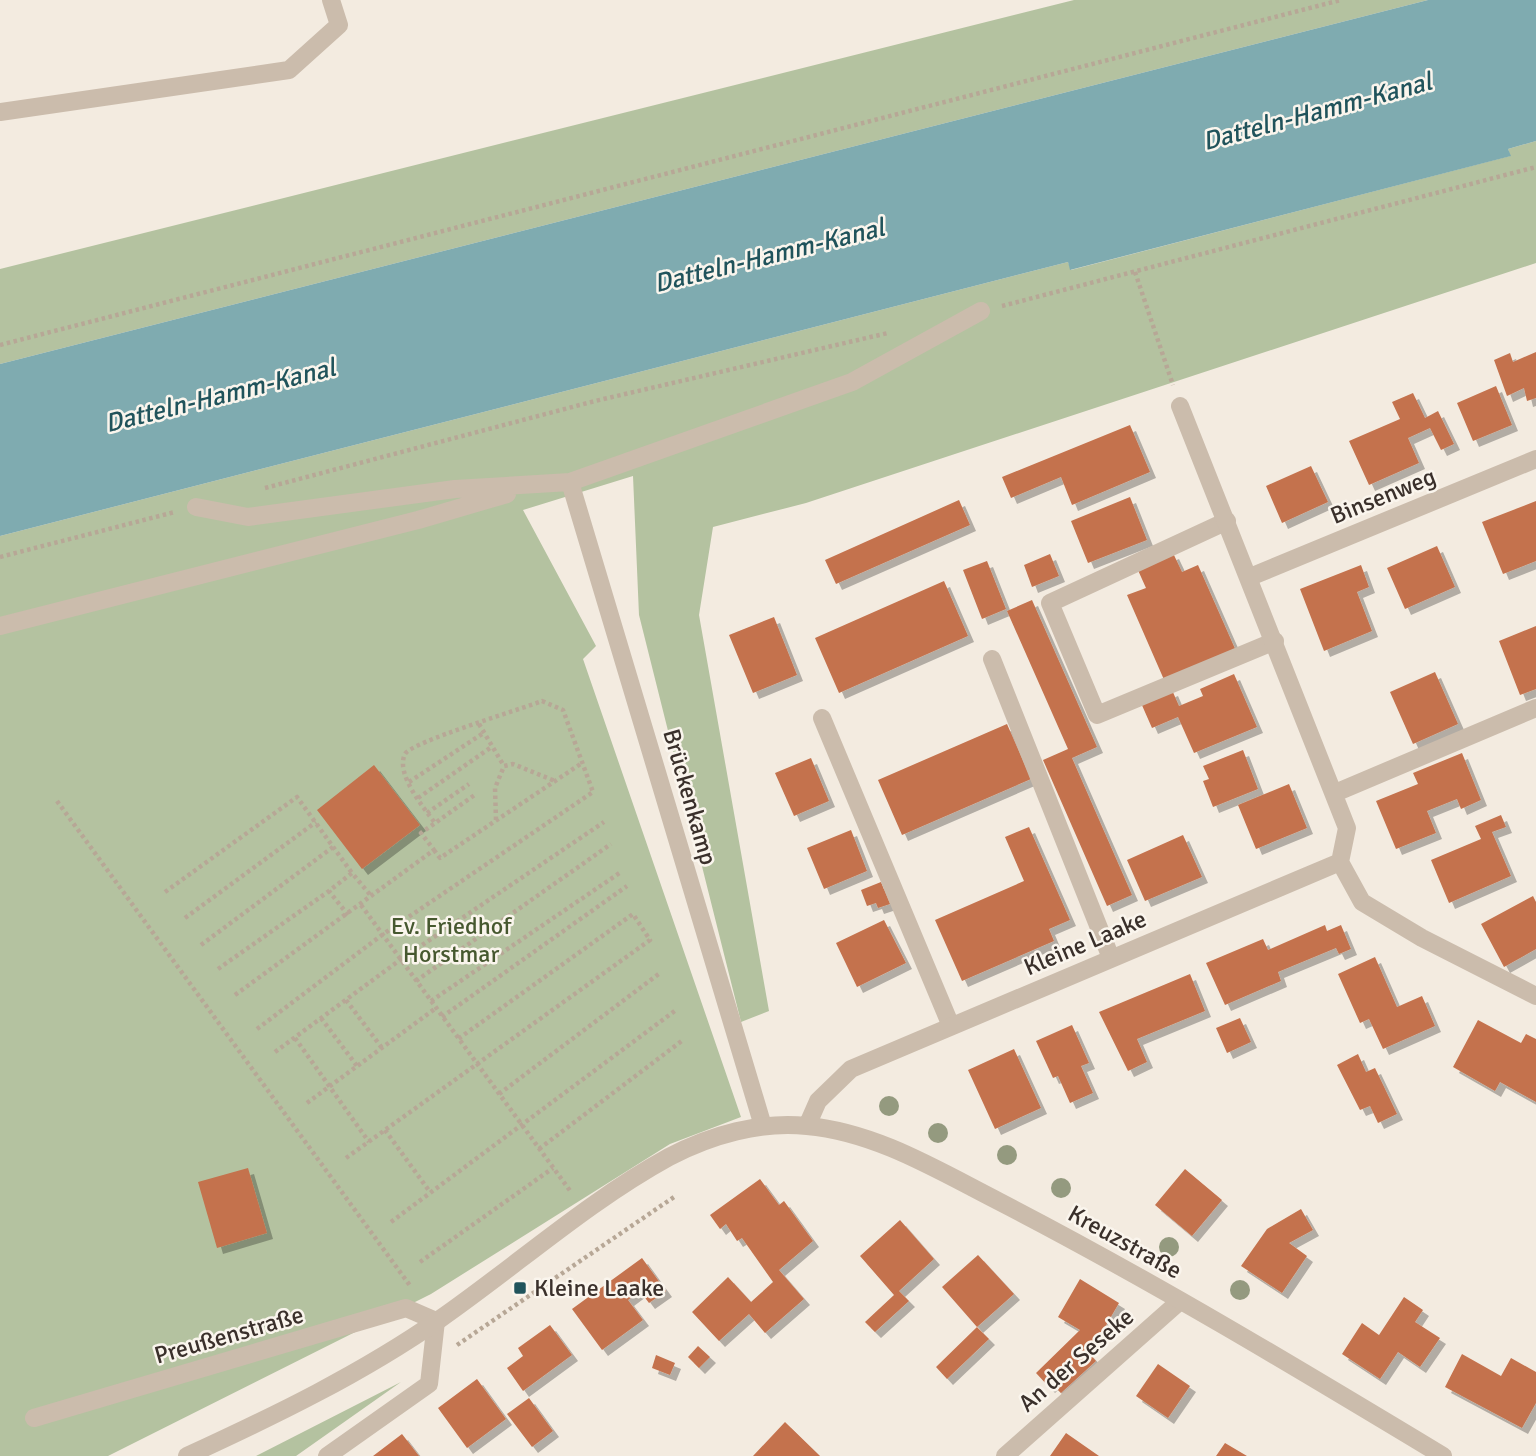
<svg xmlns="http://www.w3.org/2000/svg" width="1536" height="1456" font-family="Signika,sans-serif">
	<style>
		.green { fill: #b4c2a0 }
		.water { fill: #7fabb0 }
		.building { fill: #c4724d; filter: url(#shadow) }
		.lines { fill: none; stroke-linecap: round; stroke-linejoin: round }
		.path { stroke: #b7a796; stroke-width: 4.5; stroke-dasharray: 3.5 3.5; stroke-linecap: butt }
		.service { stroke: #cbbcac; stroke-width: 18 }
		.minor { stroke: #cbbcac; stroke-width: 18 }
		.tree { fill: #949a7f }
		.poi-dot { fill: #20535b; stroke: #faf5ed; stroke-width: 2.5 }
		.labels { text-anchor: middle; stroke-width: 5; stroke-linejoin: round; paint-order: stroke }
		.street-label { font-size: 24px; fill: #3a302b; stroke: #faf5ed }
		.park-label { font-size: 24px; fill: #46582f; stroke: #faf5ed }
		.poi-label { font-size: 24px; fill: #3a302b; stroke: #faf5ed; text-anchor: start }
		.water-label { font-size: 26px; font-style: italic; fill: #20535b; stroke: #faf5ed }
	</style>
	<defs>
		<filter id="shadow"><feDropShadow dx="6" dy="6" stdDeviation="0" flood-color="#0004"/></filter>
	</defs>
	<rect width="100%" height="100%" fill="#f3ebe0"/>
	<path class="green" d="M1074 0H1428L0 364V269Z
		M1536 141V263L806 503 713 527 699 615 769 1011 741 1022 639 615 633 476 523 510 596 646 583 659 741 1117 670 1144 431 1294 108 1456H0V536L1068 262 1071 270 1510 156 1508 149Z
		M401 1382 296 1456H256Z"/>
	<path class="water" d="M1428 0H1536V141L1508 149 1511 156 1070 270 1068 262 0 536V364Z"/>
	<path class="building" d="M1536 352V398L1527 401 1524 388 1507 396 1494 360 1510 353 1513 362Z
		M1496 386 1512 425 1473 441 1457 403Z
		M1413 393 1425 418 1438 411 1454 444 1441 450 1430 428 1408 438 1419 463 1369 485 1349 441 1400 419 1392 402Z
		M1130 425 1150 472 1072 505 1061 477 1011 498 1002 477Z
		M1311 466 1328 502 1282 523 1266 486Z
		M1130 497 1147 540 1088 563 1071 521Z
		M959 500 970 525 836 584 825 560Z
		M1536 501V561L1503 574 1482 522Z
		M1437 546 1455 587 1405 609 1387 568Z
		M1173 553 1182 572 1198 565 1236 651 1165 682 1127 595 1146 588 1137 568Z
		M1050 554 1059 576 1032 587 1024 565Z
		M987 561 1006 609 982 619 963 570Z
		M1361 565 1369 587 1357 592 1372 631 1324 651 1300 589Z
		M944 581 968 636 839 693 815 638Z
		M1032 600 1097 747 1072 758 1132 895 1107 906 1043 760 1068 749 1007 611Z
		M774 617 797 675 753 693 729 635Z
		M1536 626V689L1520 695 1499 641Z
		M1435 672 1458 724 1413 744 1390 692Z
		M1234 674 1257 727 1194 753 1178 717 1152 728 1141 703 1172 690 1179 706 1203 696 1200 689Z
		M1007 724 1031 779 902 835 878 780Z
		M1243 750 1258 789 1213 807 1203 781 1209 779 1203 766Z
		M1462 753 1481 800 1461 809 1457 799 1427 811 1436 833 1396 849 1376 801 1418 784 1413 773Z
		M811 758 829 801 794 816 775 773Z
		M374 765 420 825 362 869 317 810Z
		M1289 784 1307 828 1256 849 1238 805Z
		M1501 815 1506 827 1492 832 1511 876 1449 903 1431 860 1481 839 1475 826Z
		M1029 827 1070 920 1049 929 1054 941 962 981 935 920 1024 881 1005 837Z
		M851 830 867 871 824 889 807 848Z
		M1183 835 1202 877 1145 901 1127 860Z
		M881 882 890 904 878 908 876 903 867 906 861 890Z
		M1533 896 1536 902V949L1504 967 1481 924Z
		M884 920 906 963 857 987 836 943Z
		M1325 925 1327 931 1341 925 1351 949 1339 954 1336 948 1278 972 1281 981 1225 1005 1206 963 1263 939 1268 950Z
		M1375 957 1397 1007 1422 996 1435 1026 1383 1049 1369 1019 1360 1023 1338 974Z
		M1190 974 1205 1011 1137 1039 1147 1062 1128 1071 1099 1012Z
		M1240 1018 1251 1042 1227 1053 1216 1028Z
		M1478 1020 1521 1043 1526 1034 1536 1039V1102L1500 1082 1495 1091 1453 1067Z
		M1072 1025 1089 1063 1081 1066 1093 1093 1070 1103 1058 1076 1053 1078 1036 1041Z
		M1014 1049 1041 1108 995 1129 968 1070Z
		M1358 1054 1366 1072 1375 1068 1397 1114 1378 1123 1370 1106 1360 1110 1337 1065Z
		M248 1168 267 1233 217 1248 198 1182Z
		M1185 1169 1222 1200 1192 1236 1155 1205Z
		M760 1179 779 1205 784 1201 813 1241 779 1270 804 1299 765 1333 749 1314 719 1341 692 1312 728 1277 751 1302 773 1282 742 1238 737 1241 726 1224 720 1229 710 1215Z
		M1301 1209 1313 1230 1289 1243 1307 1256 1282 1293 1241 1266 1267 1229Z
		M900 1220 934 1259 899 1291 909 1301 875 1332 865 1322 894 1295 860 1256Z
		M978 1255 1014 1294 977 1327 942 1287Z
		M642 1258 666 1291 649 1303 640 1291 628 1300 643 1320 602 1350 572 1309Z
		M1080 1279 1119 1303 1098 1339 1086 1350 1096 1361 1061 1393 1052 1384 1049 1387 1036 1373 1080 1330 1058 1317Z
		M1404 1297 1423 1310 1415 1322 1440 1338 1420 1367 1398 1352 1380 1379 1342 1354 1362 1323 1379 1335Z
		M550 1325 572 1355 523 1391 507 1368 523 1356 518 1348Z
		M977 1327 989 1339 947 1379 936 1367Z
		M698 1346 710 1357 699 1368 688 1357Z
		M1462 1354 1501 1376 1511 1358 1536 1372V1403L1522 1428 1445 1387Z
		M656 1355 675 1363 670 1375 652 1368Z
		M1158 1364 1190 1386 1168 1418 1136 1396Z
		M477 1379 506 1419 467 1448 438 1408Z
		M529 1398 553 1431 532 1447 507 1414Z
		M785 1422 820 1456H753Z
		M1066 1433 1099 1456H1050Z
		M402 1434 419 1456H373Z
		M1225 1443 1247 1456H1216Z"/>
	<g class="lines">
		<path class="path" d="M1135 272 1173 385
			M1002 306 1536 167
			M0 345 1341 0
			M265 488 595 401 888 333
			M0 557 175 512
			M479 724 504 766
			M409 782 482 734
			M418 798 490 748
			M57 801 411 1287
			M427 813 469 784
			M496 820 495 788 504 766 513 764 555 781
			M434 850 440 858 582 763
			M165 892 297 797 352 873
			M361 905 571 1192
			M348 915 329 891 352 873 372 897
			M185 918 316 822
			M201 945 333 847
			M218 969 329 891
			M416 981 611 844
			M235 995 434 850 421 833 476 794
			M346 1000 382 1048
			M431 1001 621 872
			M442 1017 627 886
			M321 1018 357 1066
			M257 1029 382 935 593 792 563 710 542 701C522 709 411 742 405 754 395 774 424 808 435 823
			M295 1038 369 1142
			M275 1052 400 960 604 822
			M499 1094 660 973
			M307 1103 436 1008
			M385 1130 430 1192
			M539 1149 683 1040
			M346 1158 650 940 633 914 458 1039
			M391 1222 676 1010
			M420 1262 553 1168
			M457 1345 674 1197"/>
		<path class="service" d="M0 112 289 70 339 25 331 0
			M570 482 763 1126
			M196 507 248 517 455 489 570 482 852 382 981 311
			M1227 521 1050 603 1097 715 1275 641
			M0 626 418 520 507 494
			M992 659 1111 958
			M822 718 951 1026
			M34 1418 406 1308 436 1321 429 1384 327 1456
			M1005 1456 1180 1301"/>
		<path class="minor" d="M1180 406 1347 828 1340 862
			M1250 577 1536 459
			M1335 793 1536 708
			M1340 862 1362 902 1422 938 1536 996
			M807 1126 818 1101 851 1069 1340 862
			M187 1456C274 1416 361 1374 440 1319 516 1266 587 1202 669 1157 711 1135 760 1121 807 1126 876 1132 939 1171 1000 1202 1151 1280 1297 1368 1443 1456"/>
	</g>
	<g class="tree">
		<circle cx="889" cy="1106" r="10"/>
		<circle cx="938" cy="1133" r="10"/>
		<circle cx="1007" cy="1155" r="10"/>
		<circle cx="1061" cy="1188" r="10"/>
		<circle cx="1169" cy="1247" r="10"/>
		<circle cx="1240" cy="1290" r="10"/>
	</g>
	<rect class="poi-dot" x="513" y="1281" width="14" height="14" rx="3.5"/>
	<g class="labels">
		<g class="street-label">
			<text transform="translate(1383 496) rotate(-22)" y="8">Binsenweg</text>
			<text transform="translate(690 797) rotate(74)" y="8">Brückenkamp</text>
			<text transform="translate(1085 943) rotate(-23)" y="8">Kleine Laake</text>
			<text transform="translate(1125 1242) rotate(29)" y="8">Kreuzstraße</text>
			<text transform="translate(229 1335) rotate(-16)" y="8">Preußenstraße</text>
			<text transform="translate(1076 1360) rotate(-41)" y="8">An der Seseke</text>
		</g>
		<g class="park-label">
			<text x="451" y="934">Ev. Friedhof<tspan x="451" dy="28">Horstmar</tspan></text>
		</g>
		<g class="poi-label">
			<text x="534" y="1296">Kleine Laake</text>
		</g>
		<g class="water-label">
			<text transform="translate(1317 111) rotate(-15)" y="9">Datteln-Hamm-Kanal</text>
			<text transform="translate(769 255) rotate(-14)" y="9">Datteln-Hamm-Kanal</text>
			<text transform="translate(220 395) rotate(-14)" y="9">Datteln-Hamm-Kanal</text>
		</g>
	</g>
</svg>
